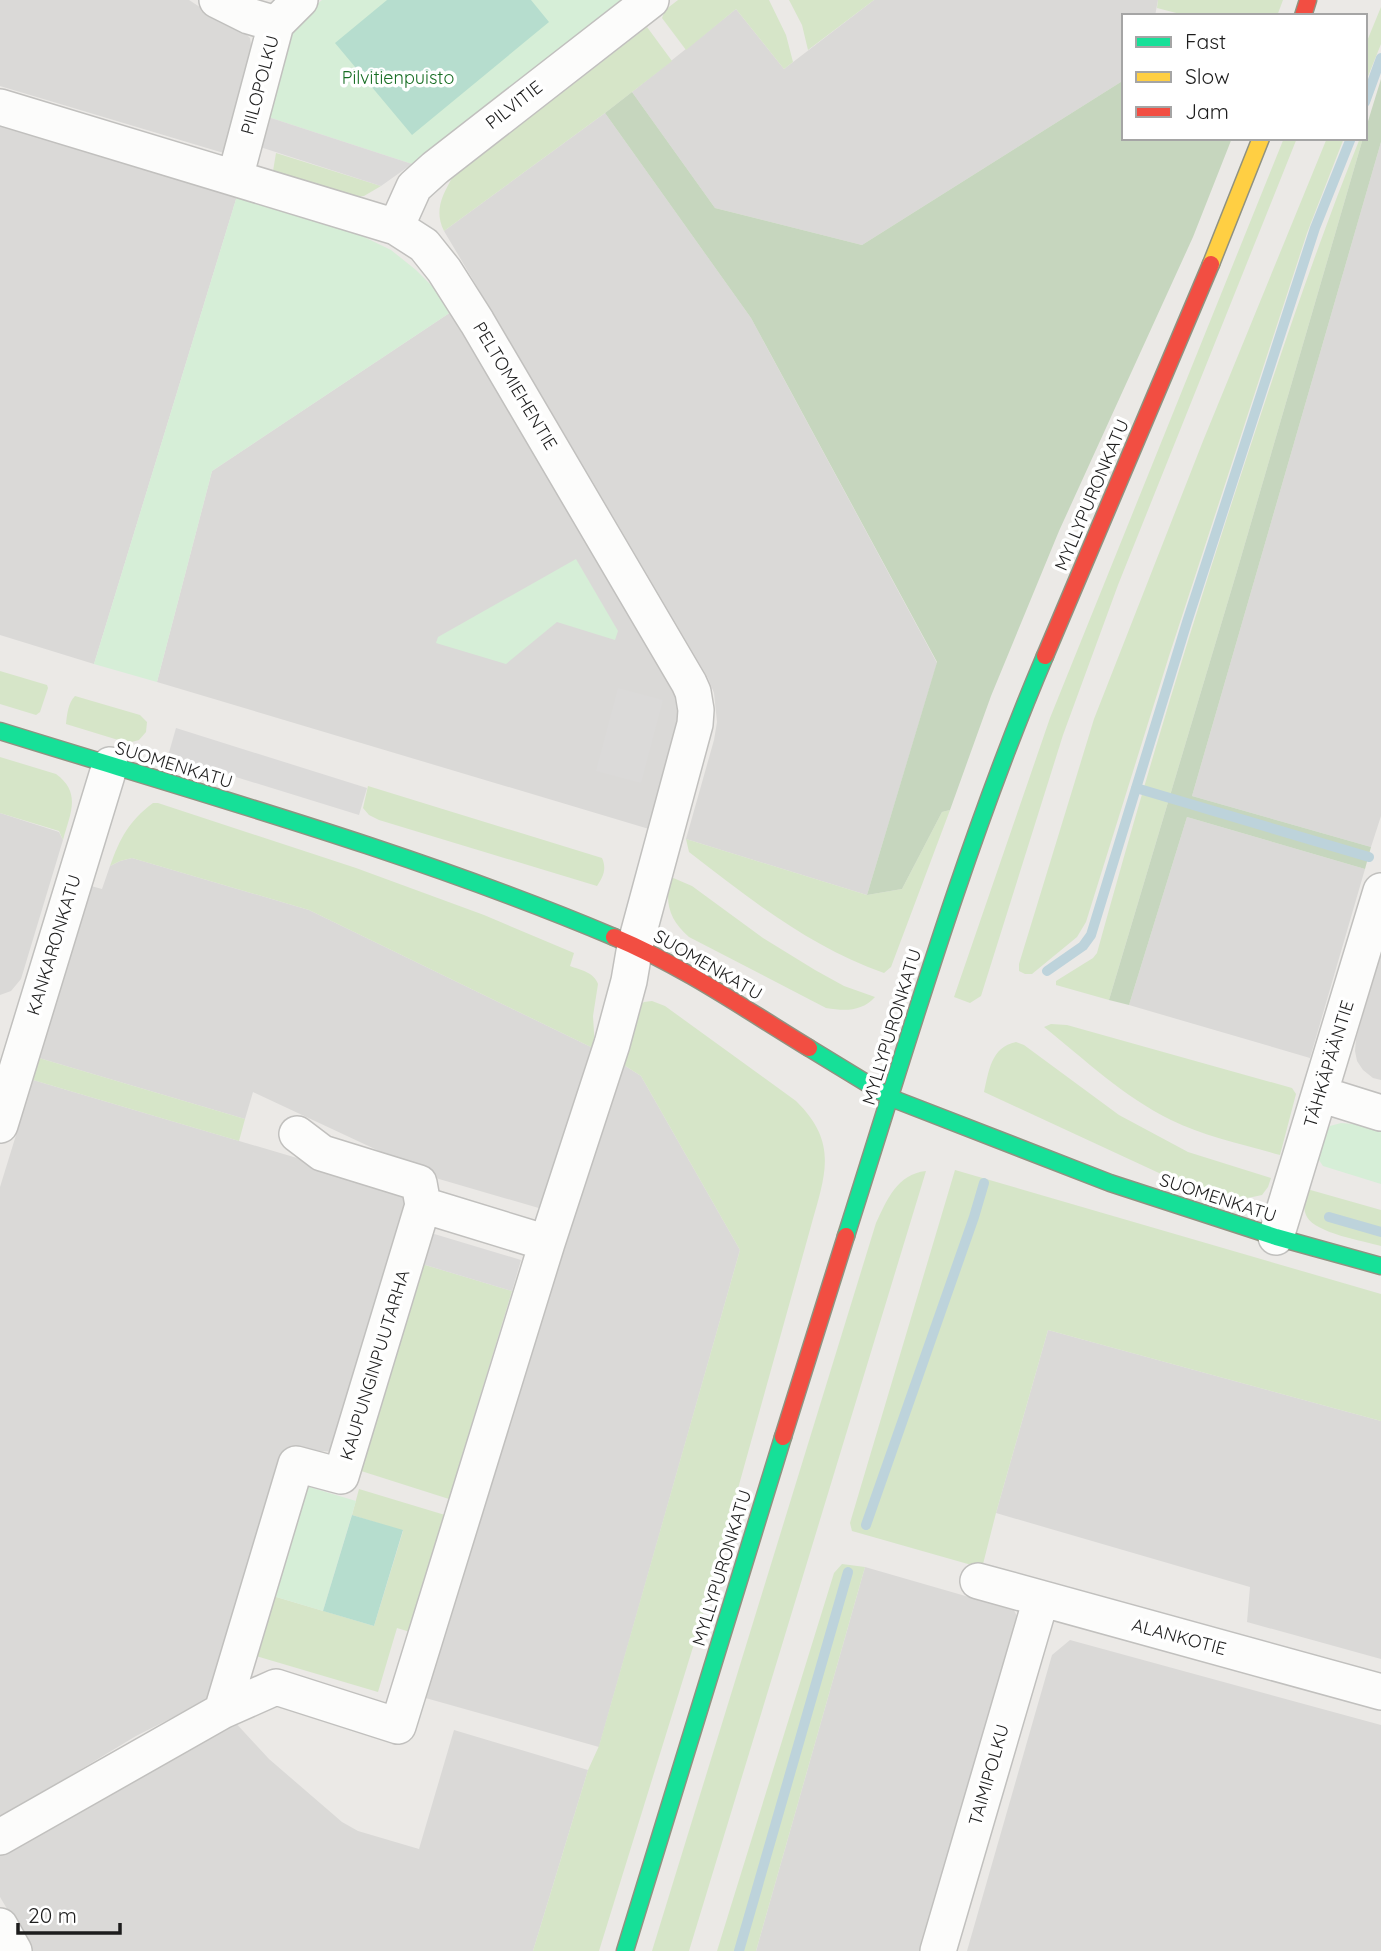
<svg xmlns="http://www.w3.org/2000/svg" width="1381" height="1951" font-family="Quicksand,sans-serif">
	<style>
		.residential { fill: #dad9d7 }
		.grass { fill: #d6e5c8 }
		.forest { fill: #c6d6be }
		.park { fill: #d6eed7 }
		.pitch { fill: #b6ddce }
		.parking { fill: #dbdad9 }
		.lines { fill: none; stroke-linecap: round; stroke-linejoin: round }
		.stream { stroke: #bdd3db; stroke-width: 10 }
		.street-casing { stroke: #c1c0be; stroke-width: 38 }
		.fast-casing { stroke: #909280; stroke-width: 19 }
		.slow-casing { stroke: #909280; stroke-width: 19 }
		.jam-casing { stroke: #909280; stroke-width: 19 }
		.street { stroke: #fcfcfb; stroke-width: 35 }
		.fast { stroke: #16e098; stroke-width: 16 }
		.slow { stroke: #ffcf43; stroke-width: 16 }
		.jam { stroke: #f24e42; stroke-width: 16 }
		.labels { text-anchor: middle; stroke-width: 7; stroke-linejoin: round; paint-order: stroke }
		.park-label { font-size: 18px; fill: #186e24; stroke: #fff }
		.street-label { font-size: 18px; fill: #1d1d1d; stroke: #fff }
	</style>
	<rect width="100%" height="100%" fill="#ebe9e6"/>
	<path class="residential" d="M0 0H189L206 11 244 32 250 38 253 56 227 154 0 86Z
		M874 0H1158L1155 16H1124V80L862 245 715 208 632 92 736 9 784 69Z
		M605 113 751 318 937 663 867 895 686 839 714 740 717 722 714 693 708 678 590 477 444 231Z
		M0 123 237 196 94 664 0 635Z
		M1381 142V816L1371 847 1192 796Z
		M451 312 674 691 679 711 678 723 649 829 157 682 212 471Z
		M0 813 59 832 63 840 21 979 11 991 0 995Z
		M1187 817 1365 869 1310 1058 1129 1005Z
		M132 858 309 910 595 1049 549 1211 439 1179 253 1092 245 1119 39 1058 91 886 102 889 110 866 120 861Z
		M1381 953V1080L1373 1078 1363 1070 1357 1061 1355 1051 1356 1039Z
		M616 1060 641 1076 740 1250 599 1747 422 1697Z
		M33 1080 341 1171 412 1196 335 1452 292 1449 211 1698 136 1736 0 1818V1187Z
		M1048 1330 1381 1421V1659L1247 1622 1250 1587 996 1513Z
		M865 1567 1014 1610 1021 1625 924 1951H756Z
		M1070 1640 1381 1725V1951H967L1052 1655Z
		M233 1720 269 1759 342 1822 358 1831 419 1849 454 1730 588 1770 533 1951H32L0 1897V1854Z"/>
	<path class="grass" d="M678 0H769L786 35 793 62 784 69 736 9 686 50 662 18 665 10Z
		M789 0H874L808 50 802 25Z
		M1158 0H1283L1277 16H1188L1157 8Z
		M1381 7V44L1365 84V46Z
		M647 27 672 61 605 113 444 231C434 211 442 196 452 178Z
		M1284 138H1297L1118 585 1063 735 981 996 970 1003 954 997 1050 718Z
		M1327 138H1344L1307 233 1169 656 1086 922 1077 937 1032 974H1025L1019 971V964L1094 719 1203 441Z
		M1360 138H1363L1237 571 1109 1000 1056 985V981L1093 958 1097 953C1140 797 1186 642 1237 487 1275 370 1314 253 1360 138Z
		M276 153 381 186 364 196 355 197 273 171Z
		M0 671 47 685 48 688 40 712 36 715 0 704Z
		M75 696 140 715 147 722 146 732 139 740 128 743 66 724C67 715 68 703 75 696Z
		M0 757 56 774C82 793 70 814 63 840L59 831 0 813Z
		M368 786 602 858C607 869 603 877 597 886L379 820 369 815 363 808Z
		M153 803H158L356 868 484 915 574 953 570 966C580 970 594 972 598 984L593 1016 595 1049 309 910 132 858 120 861 110 866C120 838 129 821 153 803Z
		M950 810 891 967 884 973C810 947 751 900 689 852L686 839 867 895 902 889 942 812Z
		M671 877 692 886 763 938 815 970 844 986 875 997C861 1012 845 1011 826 1008L689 937C669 920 664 902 671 877Z
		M652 1001 665 1006 796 1101C839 1143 825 1175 811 1226L702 1618 599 1951H533L588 1770 599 1746 740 1250 641 1076 616 1060 634 1009 644 1002Z
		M1051 1024 1067 1025 1292 1088 1296 1094 1280 1155C1245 1145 1203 1136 1171 1120 1124 1097 1084 1059 1044 1027Z
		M1016 1042 1024 1045 1119 1115 1188 1152 1271 1178 1268 1187 1262 1195C1238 1201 1224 1199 1200 1192L984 1092C989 1071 991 1047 1016 1042Z
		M39 1058 245 1119 239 1141 33 1080Z
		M955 1170 1381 1294V1421L1048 1330 996 1513 982 1568 852 1531 850 1523Z
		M926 1171 689 1951H652L876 1223C887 1200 897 1174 926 1171Z
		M1307 1189 1381 1210V1246C1363 1241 1316 1233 1307 1217 1302 1208 1305 1198 1307 1189Z
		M422 1264 512 1291 449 1499 358 1470Z
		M359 1489 445 1515 410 1632 397 1628 378 1692 256 1656 273 1596 374 1626 403 1531 352 1515Z
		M842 1564 865 1567 756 1951H717L834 1573Z"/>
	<path class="forest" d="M1381 79V142L1192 796 1371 847 1365 869 1187 817 1129 1005 1109 1000 1237 571 1363 138H1365V131Z
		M1124 80V138H1232L1193 237 1059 531 991 696 950 810 942 812 902 889 867 895 937 662 751 318 605 113 632 92 715 208 862 245Z"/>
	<path class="park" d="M322 0H623L412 164 265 116 286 39 307 12Z
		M237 196 358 234 391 250 416 270 434 288 451 312 212 471 157 682 94 664Z
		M576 559 618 631 615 640 557 622 506 664 436 643 438 637Z
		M1341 1123 1354 1124 1381 1132V1184L1323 1166 1317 1157 1322 1139 1330 1126Z
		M306 1486 356 1501 323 1611 273 1596Z"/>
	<path class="pitch" d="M387 0H531L549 22 412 135 335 43Z
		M352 1515 403 1530 374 1626 323 1611Z"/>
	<path class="parking" d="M265 116 412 164 381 186 257 146Z
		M618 688 663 700 641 783 596 771Z
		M176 728 367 788 359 815 168 756Z
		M431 1233 521 1260 512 1291 422 1264Z"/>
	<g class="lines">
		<path class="stream" d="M1365 102 1381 58
			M1136 788 1369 857
			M1047 971 1083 946 1091 935 1187 622 1315 228 1351 138
			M1329 1217 1381 1232
			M866 1525 974 1217 984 1183
			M739 1951 848 1572"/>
		<defs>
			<path id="street" d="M217 0 249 16 276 24
				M0 107 396 227 424 245 444 270 477 322 689 683 693 692 696 710 695 724 635 946 629 981 612 1044 547 1243 398 1726 276 1687 222 1711 0 1837
				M235 178 276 24 300 0
				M396 227 414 187 435 168 651 0
				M1320 1094 1381 1113
				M0 1125 110 765
				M297 1134 322 1153 419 1183 423 1205
				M1276 1237 1381 891
				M978 1581 1381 1692
				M222 1711 296 1464 341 1476 423 1205 547 1243
				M0 1926 14 1951
				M938 1951 1041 1599"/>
			<path id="fast" d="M0 731C206 795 415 853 614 937
				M809 1048 891 1098 1110 1183 1276 1237 1381 1266
				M846 1236C908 1041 965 844 1045 656
				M625 1951 783 1437"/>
			<path id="slow" d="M1211 264 1261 138"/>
			<path id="jam" d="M1303 16 1308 0
				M1045 656 1211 264
				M614 937C683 966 745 1009 809 1048
				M783 1437 846 1236"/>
		</defs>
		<use href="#street" class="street-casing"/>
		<use href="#fast" class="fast-casing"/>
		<use href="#slow" class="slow-casing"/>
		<use href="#jam" class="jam-casing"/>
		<use href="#street" class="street"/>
		<use href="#fast" class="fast"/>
		<use href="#slow" class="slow"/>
		<use href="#jam" class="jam"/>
	</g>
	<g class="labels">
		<g class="park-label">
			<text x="398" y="84">Pilvitienpuisto</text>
		</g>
		<g class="street-label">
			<text transform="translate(260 85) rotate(-75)" y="6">PIILOPOLKU</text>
			<text transform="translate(514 105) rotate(-38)" y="6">PILVITIE</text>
			<text transform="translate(515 386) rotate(59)" y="6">PELTOMIEHENTIE</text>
			<text transform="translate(1092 495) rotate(-67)" y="6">MYLLYPURONKATU</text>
			<text transform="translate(174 765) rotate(17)" y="6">SUOMENKATU</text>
			<text transform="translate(54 945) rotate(-73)" y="6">KANKARONKATU</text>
			<text transform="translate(708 965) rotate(30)" y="6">SUOMENKATU</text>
			<text transform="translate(892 1027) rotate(-73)" y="6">MYLLYPURONKATU</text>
			<text transform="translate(1329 1064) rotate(-73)" y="6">TÄHKÄPÄÄNTIE</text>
			<text transform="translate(1218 1198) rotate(18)" y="6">SUOMENKATU</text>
			<text transform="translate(375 1365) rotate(-73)" y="6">KAUPUNGINPUUTARHA</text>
			<text transform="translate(722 1568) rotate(-73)" y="6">MYLLYPURONKATU</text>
			<text transform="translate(1179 1637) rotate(15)" y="6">ALANKOTIE</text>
			<text transform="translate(989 1775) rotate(-74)" y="6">TAIMIPOLKU</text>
		</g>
	</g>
	<rect x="1122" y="14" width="245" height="126" fill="#ffffff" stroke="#a5a5a5" stroke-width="2"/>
	<rect x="1136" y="37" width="35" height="10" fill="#16e098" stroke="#a5a5a5" stroke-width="2"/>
	<text x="1185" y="49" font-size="21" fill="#1d1d1d">Fast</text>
	<rect x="1136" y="72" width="35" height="10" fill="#ffcf43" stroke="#a5a5a5" stroke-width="2"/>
	<text x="1185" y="84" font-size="21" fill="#1d1d1d">Slow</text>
	<rect x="1136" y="107" width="35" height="10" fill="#f24e42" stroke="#a5a5a5" stroke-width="2"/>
	<text x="1185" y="119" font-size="21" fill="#1d1d1d">Jam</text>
	<path d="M18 1923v10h102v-10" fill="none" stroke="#1d1d1d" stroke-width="3.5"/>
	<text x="28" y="1923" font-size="21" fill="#1d1d1d" stroke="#ffffff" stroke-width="5" paint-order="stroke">20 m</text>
</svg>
